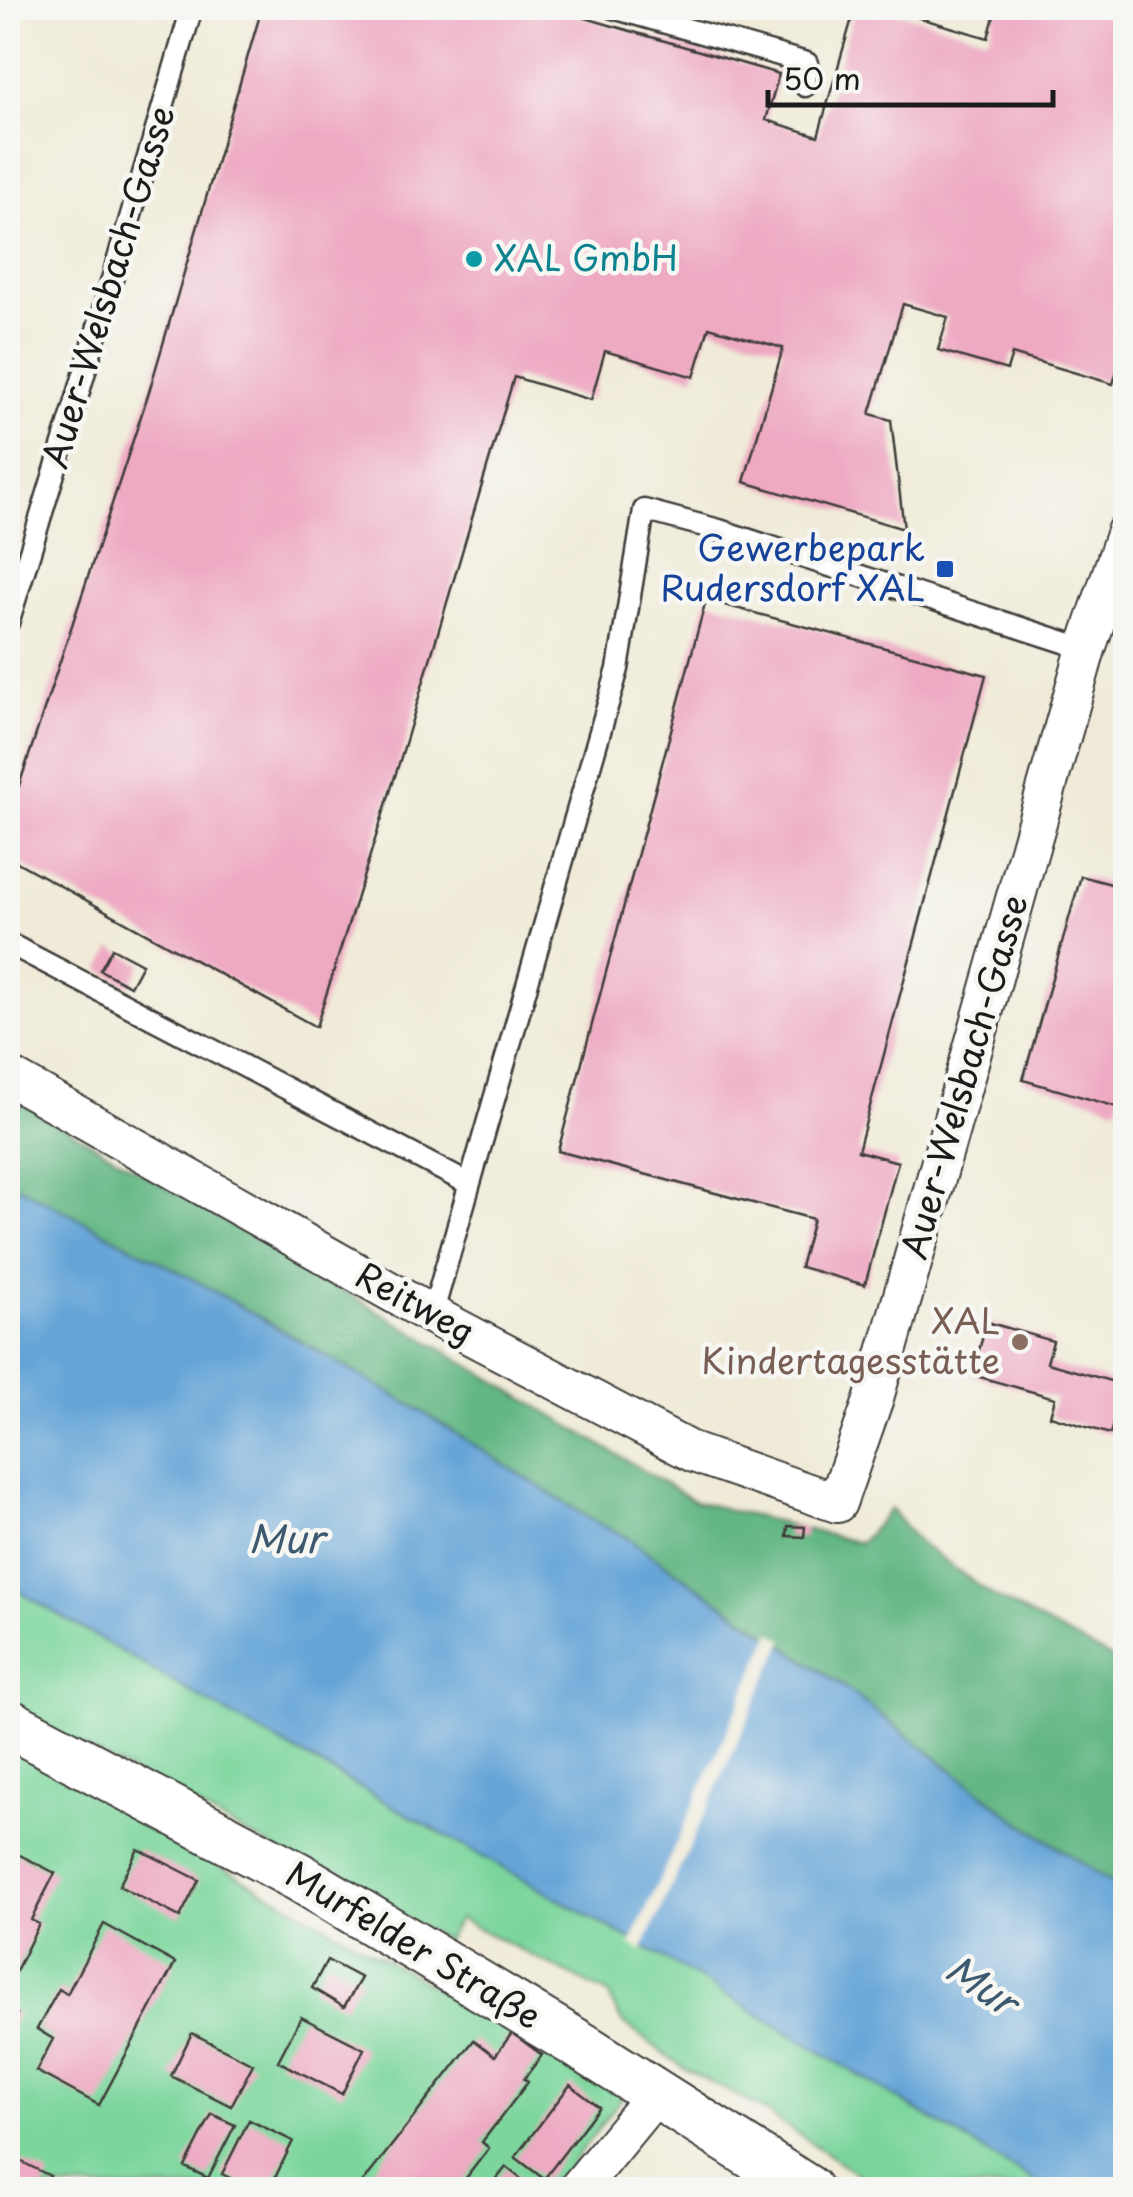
<svg xmlns="http://www.w3.org/2000/svg" width="1133" height="2197" font-family="'Playpen Sans',sans-serif">
	<style>
		.green { fill: #7bd69c; stroke: #4c795c; stroke-width: 2.5 }
		.forest { fill: #64b784; stroke: #406a50; stroke-width: 2.5 }
		.water { fill: #65a4d7; stroke: #40607a; stroke-width: 2.5 }
		.pier { fill: #f0ebd8 }
		.building { fill: #eea9c3 }
		.lines { fill: none; stroke-linecap: round; stroke-linejoin: round }
		.service-casing { stroke: #3c3b38; stroke-width: 25 }
		.minor-casing { stroke: #3c3b38; stroke-width: 42 }
		.tertiary-casing { stroke: #3c3b38; stroke-width: 52 }
		.service { stroke: #fff; stroke-width: 20 }
		.minor { stroke: #fff; stroke-width: 38 }
		.tertiary { stroke: #fff; stroke-width: 48 }
		.culture-dot { fill: #0f9aa8; stroke: #f6f6f2; stroke-width: 4 }
		.transit-dot { fill: #1a4fb4; stroke: #f6f6f2; stroke-width: 4 }
		.education-dot { fill: #8d6e63; stroke: #f6f6f2; stroke-width: 4 }
		.labels { text-anchor: middle; stroke-width: 9; stroke-linejoin: round; paint-order: stroke }
		.culture-label { font-size: 35px; fill: #0d838f; stroke: #f6f6f2; text-anchor: start }
		.street-label { font-size: 35px; fill: #1c1c1c; stroke: #f6f6f2 }
		.transit-label { font-size: 35px; fill: #164399; stroke: #f6f6f2; text-anchor: end }
		.education-label { font-size: 35px; fill: #785e54; stroke: #f6f6f2; text-anchor: end }
		.water-label { font-size: 38px; font-style: italic; fill: #3d5970; stroke: #f6f6f2 }
	</style>
	<rect width="100%" height="100%" fill="#f6f6f2"/>
	<filter id="ink" filterUnits="userSpaceOnUse"><feTurbulence type="fractalNoise" baseFrequency=".01" numOctaves="2"/><feDisplacementMap in="SourceGraphic" scale="20" xChannelSelector="R" yChannelSelector="G"/><feConvolveMatrix kernelMatrix="1 2 1 2 8 2 1 2 1" color-interpolation-filters="sRGB"/></filter>
	<filter id="wash" filterUnits="userSpaceOnUse"><feTurbulence type="fractalNoise" baseFrequency=".0048" numOctaves="4" result="noise"/><feDisplacementMap in="SourceGraphic" scale="40" xChannelSelector="R" yChannelSelector="G"/><feGaussianBlur stdDeviation="2.25" result="paint"/><feColorMatrix in="noise" values="0 0 0 0 0 0 0 0 0 0 0 0 0 0 0 0 0 1.4 0 .05"/><feComposite in="paint" operator="in"/></filter>
	<g filter="url(#wash)">
		<rect width="100%" height="100%" fill="#f0ebd8"/>
		<path class="green" d="M8 1585 204 1700 697 1977 1047 2189H879L757 2106 685 2069 621 2021 608 1994 459 1919 446 1940 8 1707Z
			M8 1745 624 2095 552 2189H8Z"/>
		<path class="forest" d="M8 1094 424 1338 694 1501 860 1543 890 1509 919 1543 992 1595 1125 1666V1892L1017 1820 844 1687 621 1534 593 1521 421 1411 202 1284 8 1181Z"/>
		<path class="water" d="M8 1181 202 1284 421 1411 593 1521 621 1534 844 1687 1017 1820 1125 1892V2189H1047L697 1977 204 1700 8 1585Z"/>
		<path class="pier" d="M772 1632 784 1640 642 1951 630 1945Z"/>
		<g id="blocks">
			<path class="building" d="M262 8H551L779 74 766 120 818 136 855 8H885L988 38 995 13 980 8H1126V342L1113 384 1012 354 1007 370 938 350 948 317 903 304 870 414 891 420 904 529 744 482 783 348 709 327 694 377 605 351 591 400 514 377 402 754 316 1027 8 857V819L148 395Z
				M706 600 986 675 858 1151 898 1162 865 1285 800 1267 813 1219 558 1151Z
				M1081 876 1126 888V1078L1117 1107 1023 1080Z
				M112 948 142 964 130 986 100 970Z
				M987 1322 1053 1341 1047 1363 1125 1385 1110 1434 1050 1416 1055 1398 972 1375Z
				M788 1526 805 1527 804 1537 787 1536Z
				M8 1849 55 1873 31 1920 39 1924 16 1971 8 1966Z
				M138 1849 199 1880 180 1917 119 1886Z
				M104 1924 175 1963 99 2105 36 2071 53 2039 37 2029 59 1989 67 1994Z
				M327 1960 361 1978 344 2007 312 1988Z
				M8 2009 17 2014 8 2033Z
				M301 2017 364 2049 342 2094 278 2061Z
				M192 2033 253 2064 231 2106 171 2076Z
				M512 2033 542 2055 524 2079 528 2082 482 2142 489 2148 457 2190 448 2186 445 2190H357L474 2040 495 2056Z
				M570 2085 599 2107 544 2179 515 2157Z
				M212 2114 235 2125 208 2178 185 2167Z
				M249 2120 293 2141 269 2190H255L222 2174Z
				M8 2155 50 2176 43 2190H8Z
				M506 2167 535 2190H488Z"/>
		</g>
	</g>
	<g filter="url(#ink)">
		<use href="#blocks" fill-opacity="0" stroke="#3c3b38" stroke-width="2.5"/>
		<g class="lines">
			<defs>
				<path id="service" d="M613 8 807 63 805 86
					M8 623 75 405 192 8
					M8 943 469 1184
					M432 1315 618 669 644 510 719 530 1086 649"/>
				<path id="minor" d="M8 1076 432 1315 694 1453 837 1503 874 1398 1086 649 1126 532
					M577 2190 656 2094"/>
				<path id="tertiary" d="M8 1723 299 1877 581 2046 808 2190"/>
			</defs>
			<use href="#service" class="service-casing"/>
			<use href="#minor" class="minor-casing"/>
			<use href="#tertiary" class="tertiary-casing"/>
			<use href="#service" class="service"/>
			<use href="#minor" class="minor"/>
			<use href="#tertiary" class="tertiary"/>
		</g>
	</g>
	<circle class="culture-dot" cx="474" cy="259" r="10"/>
	<rect class="transit-dot" x="935" y="559" width="20" height="20" rx="5"/>
	<circle class="education-dot" cx="1020" cy="1342" r="10"/>
	<g class="labels">
		<g class="culture-label">
			<text x="494" y="271">XAL GmbH</text>
		</g>
		<g class="street-label">
			<text transform="translate(109 287) rotate(-73)" y="12">Auer-Welsbach-Gasse</text>
			<text transform="translate(965 1077) rotate(-74)" y="12">Auer-Welsbach-Gasse</text>
			<text transform="translate(415 1304) rotate(29)" y="12">Reitweg</text>
			<text transform="translate(413 1946) rotate(31)" y="12">Murfelder Straße</text>
		</g>
		<g class="transit-label">
			<text x="925" y="561">Gewerbepark<tspan x="925" dy="40">Rudersdorf XAL</tspan></text>
		</g>
		<g class="education-label">
			<text x="1000" y="1334">XAL<tspan x="1000" dy="40">Kindertagesstätte</tspan></text>
		</g>
		<g class="water-label">
			<text x="286" y="1553">Mur</text>
			<text transform="translate(981 1986) rotate(34)" y="13">Mur</text>
		</g>
	</g>
	<rect width="1133" height="2197" fill="none" stroke="#f6f6f2" stroke-width="40"/>
	<path d="M768 90v15h285v-15" fill="none" stroke="#1c1c1c" stroke-width="5"/>
	<text x="783" y="90" font-size="30" fill="#1c1c1c" stroke="#f6f6f2" stroke-width="8" paint-order="stroke">50 m</text>
</svg>
